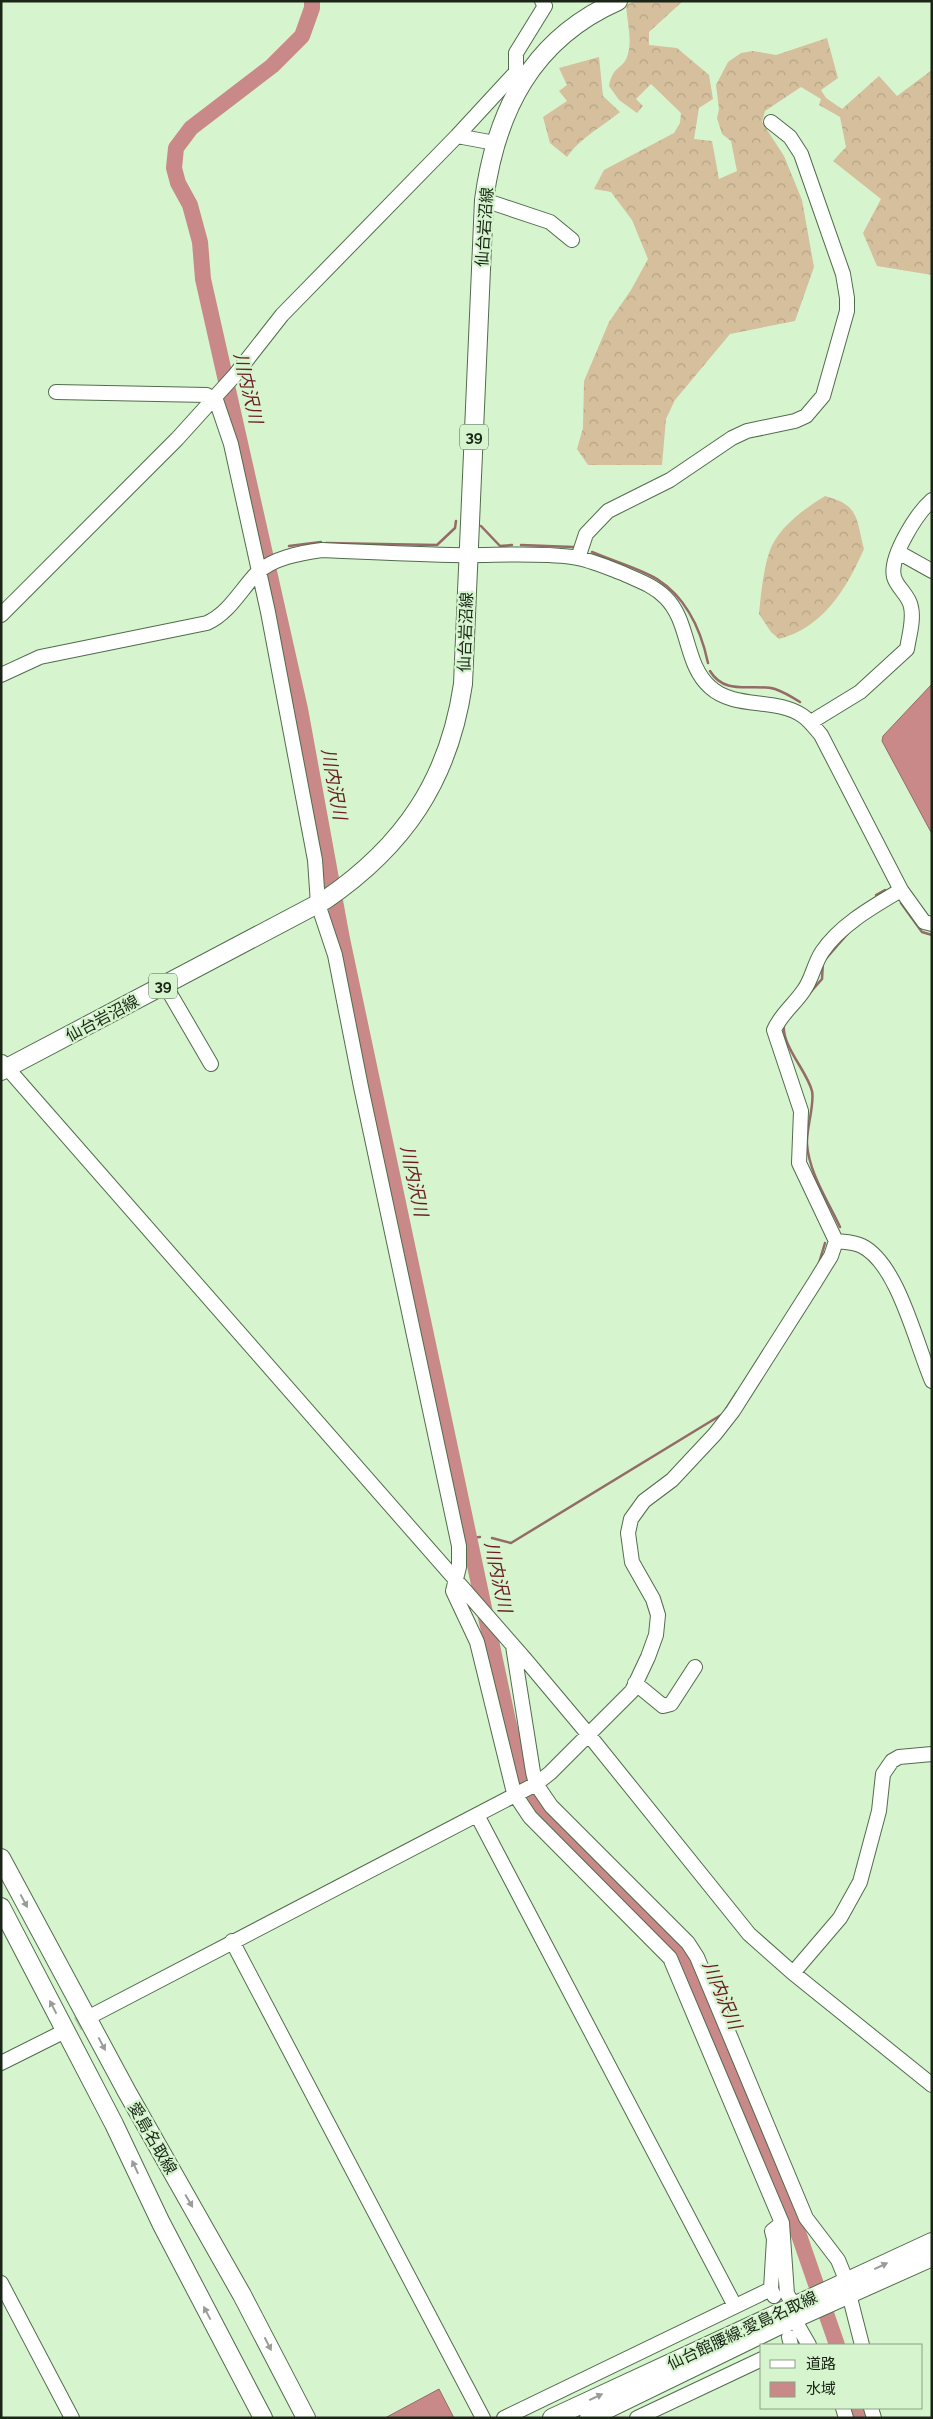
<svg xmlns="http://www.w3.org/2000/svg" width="933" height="2419" font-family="Raleway,'Noto Sans JP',sans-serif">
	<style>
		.forest { fill: url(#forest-crowns) }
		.water { fill: #ca8989; stroke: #956b67 }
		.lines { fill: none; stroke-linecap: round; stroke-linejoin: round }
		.stream { stroke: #956b67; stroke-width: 2.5 }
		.river { stroke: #ca8989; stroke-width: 16 }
		.minor-tunnel { stroke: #b0cba9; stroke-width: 14; stroke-dasharray: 14 7; stroke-linecap: butt }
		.minor-casing { stroke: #516c4b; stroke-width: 16 }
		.major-casing { stroke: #516c4b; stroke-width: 20 }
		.minor { stroke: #fff; stroke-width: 14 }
		.major { stroke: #fff; stroke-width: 18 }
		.oneway { fill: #989d97 }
		.labels { text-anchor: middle; stroke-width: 4.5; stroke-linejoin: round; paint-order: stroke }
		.shield { fill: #d6f5ce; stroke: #52634e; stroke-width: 1 }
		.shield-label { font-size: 15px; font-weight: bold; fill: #1a2517 }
		.street-label { font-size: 16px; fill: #1a2517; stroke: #d6f5ce }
		.water-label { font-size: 18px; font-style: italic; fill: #6a1b23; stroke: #d6f5ce }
	</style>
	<defs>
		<pattern id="forest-crowns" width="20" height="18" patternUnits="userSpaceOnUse" patternTransform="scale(1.25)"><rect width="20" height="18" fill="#d5bf9c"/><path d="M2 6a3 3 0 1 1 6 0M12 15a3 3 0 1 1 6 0" fill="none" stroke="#b6a486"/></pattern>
	</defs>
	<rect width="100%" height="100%" fill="#d6f5ce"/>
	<path class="forest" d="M636 1H683L649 32V45L677 48 709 75 713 99 699 108 694 139 712 141 719 179 737 171 731 141 722 134 717 118 719 109 716 85 728 62 741 53 753 51 776 55 827 38 838 78 821 90 826 98 842 109 879 76 897 96 932 70V275L877 266 863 233 881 199 833 161 846 147 840 117 819 105 821 99 801 87 765 111 762 122 784 156 802 200 814 267 795 321 730 334 675 400 666 419 662 465H588L577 449 583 428 584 381 609 322 631 290 648 259 632 220 611 192 594 189 604 170 674 133 680 123 681 113 651 84 636 99 643 106 637 113 619 100 609 86C613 65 622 70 627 57 633 42 627 21 626 5Z
		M599 57 603 96 620 112C603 126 579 139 567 157L550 143 543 117 567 101 559 91 567 85 559 68Z
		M825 496C860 505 856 519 864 549 847 588 823 628 779 639L771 632 759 614C761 594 763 572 769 553 777 528 804 509 825 496Z"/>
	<path class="water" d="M932 684V834L882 741 883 736Z
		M439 2389 454 2418H385Z"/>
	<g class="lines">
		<path class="stream" d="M481 526 500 546 512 545
			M326 543 437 545 455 528 456 521
			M521 545 573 547
			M289 546 321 542
			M592 552C613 561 638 568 657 579 687 598 701 630 708 663
			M266 558 271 554
			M710 671C725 696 752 683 775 689 784 692 792 697 800 702
			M876 895 885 890
			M901 903 922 932 932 935
			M808 995 822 979 823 962 850 931
			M784 1024C781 1045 807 1071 812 1091 815 1103 806 1130 807 1144 809 1173 828 1201 840 1227
			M819 1263 825 1243
			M726 1409 737 1392
			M470 1538 480 1537
			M492 1538 511 1543 721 1415"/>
		<path class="river" d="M312 1V8L302 36 272 66 191 128 176 148 174 168 178 183 190 205 200 242 203 279 300 709 342 939 508 1721 528 1797 686 1961 791 2212 837 2345
			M856 2408 860 2418"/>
		<path class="minor-tunnel" d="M59 2034 95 2014"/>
		<defs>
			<path id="minor" d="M457 136 516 72V53L545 6 542 1
				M484 200 550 222 572 240
				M56 392 207 395 212 401
				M215 397 231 444 268 612 315 860 318 904 335 955 361 1087 459 1546V1567L453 1591 477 1642 514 1793 530 1817 670 1958 782 2223 787 2294 794 2305
				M898 552 932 571
				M578 558 586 534 608 511 670 480 732 438 747 431 795 421 806 416 823 396 847 311V298L843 274 801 154 790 137 771 122
				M1 615 177 439 235 375 282 315 457 136 495 143
				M1 675 40 657 207 623C229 613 240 591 256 574 272 558 300 553 322 550 365 552 408 554 451 555 491 556 532 552 572 557 589 559 606 567 622 573 637 580 653 585 665 597 690 621 684 664 710 687 735 710 776 697 803 716 810 721 815 728 821 735L901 890 924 922 932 924
				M811 722 860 692 907 649C909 636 914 620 911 607 909 595 897 588 894 577 889 557 917 513 932 500
				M165 985 211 1064
				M2 1062 525 1659 588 1734 749 1934 793 1973 932 2085
				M836 1241C845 1242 854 1242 862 1246 898 1264 916 1344 932 1381
				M513 1646 533 1772 536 1784 551 1806 688 1943 697 1957 806 2218 838 2260 847 2282
				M635 1683 663 1706 671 1704 695 1667
				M477 1815 735 2306
				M232 1941 483 2418
				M793 1973 840 1918 860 1882 879 1811 883 1774 892 1761 899 1757 932 1754
				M95 2014 536 1784 550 1773 632 1691 648 1657 656 1635 658 1615 653 1599 632 1562 628 1533 631 1519 644 1501 672 1480 715 1434 733 1411 815 1282 831 1256 836 1241 799 1163 801 1111 774 1030C781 1014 794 1005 804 990 812 979 814 964 822 952 840 925 874 906 901 890
				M1 2063 59 2034
				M1 2283 72 2418
				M849 2294 862 2345
				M774 2296 771 2289 774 2239 772 2231 782 2223
				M794 2319 809 2345
				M789 2337 791 2345
				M843 2408 846 2418
				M871 2408 874 2418
				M504 2418 771 2289
				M637 2418 762 2359"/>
			<path id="major" d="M1 1071 325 900C404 846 449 780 463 684L484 200C496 111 532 39 618 1
				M1 1858 127 2092 242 2295 306 2418
				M1 1907 114 2124 161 2223 263 2418
				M552 2418 932 2242
				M589 2418 778 2326 932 2257"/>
		</defs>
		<use href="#minor" class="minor-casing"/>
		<use href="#major" class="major-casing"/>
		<use href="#minor" class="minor"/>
		<use href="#major" class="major"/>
	</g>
	<defs><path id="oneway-solid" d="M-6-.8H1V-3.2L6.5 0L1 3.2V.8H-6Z" transform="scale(1.25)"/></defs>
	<g class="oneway">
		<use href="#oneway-solid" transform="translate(24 1901) rotate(62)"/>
		<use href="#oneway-solid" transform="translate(53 2007) rotate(-117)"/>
		<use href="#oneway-solid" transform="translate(102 2044) rotate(62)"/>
		<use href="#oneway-solid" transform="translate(135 2167) rotate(-115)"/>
		<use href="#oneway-solid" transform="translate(189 2201) rotate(60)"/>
		<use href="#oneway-solid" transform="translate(881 2266) rotate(-25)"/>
		<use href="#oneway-solid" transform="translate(207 2313) rotate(-118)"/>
		<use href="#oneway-solid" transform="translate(268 2344) rotate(63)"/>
		<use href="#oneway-solid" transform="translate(596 2397) rotate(-25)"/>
	</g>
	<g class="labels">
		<g class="shield">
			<rect x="460" y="424.5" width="28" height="25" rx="4"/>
			<rect x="149" y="973.5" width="28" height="25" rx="4"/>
		</g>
		<g class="shield-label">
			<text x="474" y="442">39</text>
			<text x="163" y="991">39</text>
		</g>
		<g class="street-label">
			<text transform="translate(484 227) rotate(-86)" y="6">仙台岩沼線</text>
			<text transform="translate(465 632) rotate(-88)" y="6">仙台岩沼線</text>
			<text transform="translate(102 1018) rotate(-28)" y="6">仙台岩沼線</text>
			<text transform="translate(153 2138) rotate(60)" y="6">愛島名取線</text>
			<text transform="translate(742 2330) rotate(-25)" y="6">仙台館腰線;愛島名取線</text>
		</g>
		<g class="water-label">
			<text transform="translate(248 388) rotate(77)" y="6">川内沢川</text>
			<text transform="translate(334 784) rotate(80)" y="6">川内沢川</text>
			<text transform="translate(414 1181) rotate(78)" y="6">川内沢川</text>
			<text transform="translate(498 1577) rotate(78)" y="6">川内沢川</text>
			<text transform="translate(722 1995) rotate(67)" y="6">川内沢川</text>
		</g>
	</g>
	<rect width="933" height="2419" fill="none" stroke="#1a2517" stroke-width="5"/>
	<rect x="760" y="2344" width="162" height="65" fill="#d6f5ce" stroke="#8ba285"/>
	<rect x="770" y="2360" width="25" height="8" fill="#ffffff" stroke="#8ba285"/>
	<text x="806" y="2369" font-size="15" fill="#1a2517">道路</text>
	<rect x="770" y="2382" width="25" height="15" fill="#ca8989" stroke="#8ba285"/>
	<text x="806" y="2394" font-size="15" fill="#1a2517">水域</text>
</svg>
